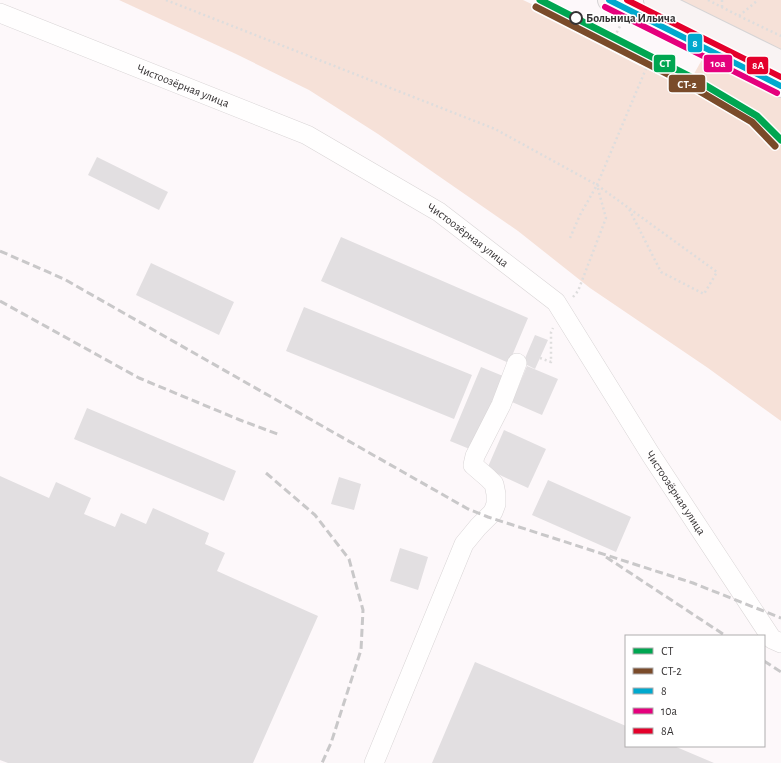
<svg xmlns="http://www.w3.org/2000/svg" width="781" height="763" font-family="'Alegreya Sans',sans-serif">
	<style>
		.green { fill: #f6e1d8 }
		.building { fill: #e2dfe1 }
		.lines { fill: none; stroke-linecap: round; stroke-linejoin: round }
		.minor-casing { stroke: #d9d5d6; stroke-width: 20 }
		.major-casing { stroke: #d6d4d5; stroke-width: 24 }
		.path { stroke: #dedddd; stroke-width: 2.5; stroke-dasharray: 2 3; stroke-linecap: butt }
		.minor { stroke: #fffefe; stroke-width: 19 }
		.major { stroke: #f9f3f3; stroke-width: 22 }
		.rail { stroke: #c9c8c9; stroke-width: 3; stroke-dasharray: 8 4; stroke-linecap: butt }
		.bus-1-casing { stroke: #fff; stroke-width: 9 }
		.bus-2-casing { stroke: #fff; stroke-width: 9 }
		.bus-3-casing { stroke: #fff; stroke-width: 9 }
		.bus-1 { stroke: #00a9ce; stroke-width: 6 }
		.bus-2 { stroke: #e5007d; stroke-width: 6 }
		.bus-3 { stroke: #e4002b; stroke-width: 6 }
		.rail-1-casing { stroke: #fff; stroke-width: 10 }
		.rail-2-casing { stroke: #fff; stroke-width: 10 }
		.rail-1 { stroke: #00a651; stroke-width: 7 }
		.rail-2 { stroke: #7a4b2a; stroke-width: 7 }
		.stop-dot { fill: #fff; stroke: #363334; stroke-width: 2 }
		.labels { text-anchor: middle; stroke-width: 3; stroke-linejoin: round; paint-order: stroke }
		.stop-label { font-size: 12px; font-weight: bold; fill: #363334; stroke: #fff; text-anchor: start }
		.street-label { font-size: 12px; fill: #363334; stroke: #fff }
		.line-badge { stroke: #fff; stroke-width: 1.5 }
		.badge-label { font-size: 11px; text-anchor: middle; font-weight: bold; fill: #fff }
	</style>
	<rect width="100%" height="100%" fill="#fdf8fa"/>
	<path class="green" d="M119 0H523L538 7 537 12 640 66 644 57 690 81 704 56 781 97V421L708 368 590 288 518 231 378 134 309 90 236 54Z
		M677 0H781V51Z"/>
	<path class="building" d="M97 157 168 192 159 210 88 175Z
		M341 237 528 318 509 363 321 281Z
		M151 263 234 302 219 335 136 295Z
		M304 307 472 375 454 419 286 351Z
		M535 335 548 340 535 369 523 363Z
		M527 366 558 379 542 415 512 402Z
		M481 367 503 376 472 450 450 441Z
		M87 408 236 471 224 501 74 439Z
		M504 430 546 449 528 488 487 469Z
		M0 476 49 498 56 482 91 498 84 514 115 527 121 513 146 524 153 508 209 533 205 544 225 553 217 571 318 616 253 763H8L0 760Z
		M339 477 361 484 354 510 331 504Z
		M548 480 631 517 616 552 532 515Z
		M400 548 428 557 418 590 390 581Z
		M475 662 626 726V746H674L714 763H432Z"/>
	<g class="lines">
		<defs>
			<g id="minor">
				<path id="s1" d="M0 13 307 135 439 212 556 302 651 455 772 639 781 643"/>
				<path d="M374 763 464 544 478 527 493 512 496 504V494L494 484 488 478 473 465 475 456 501 405 517 363"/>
			</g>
			<path id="major" d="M609 0 781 86
				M655 0 781 62"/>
		</defs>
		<use href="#minor" class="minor-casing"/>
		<use href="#major" class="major-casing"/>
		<path class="path" d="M166 0 495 129 597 185 717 272 704 294 661 272 629 209
			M708 0 739 16 758 0
			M722 0V7
			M739 16 781 36
			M610 46 620 26
			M570 238 580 215 597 185
			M573 297 578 291 606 218 597 185 648 64 607 44
			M540 358 551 362V332L553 328"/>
		<use href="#minor" class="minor"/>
		<use href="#major" class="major"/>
		<path class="rail" d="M0 251 64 279 468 509 488 517 693 583 781 618
			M0 301 139 378 240 420 280 435
			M266 473 315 515 349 559 363 610 361 650 331 743 322 763
			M606 557 726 636
			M764 661 781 672"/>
		<defs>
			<path id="bus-1" d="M609 0 781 86"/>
			<path id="bus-2" d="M605 7 777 93"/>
			<path id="bus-3" d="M627 0 781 77"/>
		</defs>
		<use href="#bus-1" class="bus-1-casing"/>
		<use href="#bus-2" class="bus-2-casing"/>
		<use href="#bus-3" class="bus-3-casing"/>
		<use href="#bus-1" class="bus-1"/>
		<use href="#bus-2" class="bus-2"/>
		<use href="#bus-3" class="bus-3"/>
		<defs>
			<path id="rail-1" d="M540 0 693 78 757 116 781 140"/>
			<path id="rail-2" d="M536 7 689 85 752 122 775 146"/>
		</defs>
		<use href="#rail-1" class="rail-1-casing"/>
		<use href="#rail-2" class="rail-2-casing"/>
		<use href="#rail-1" class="rail-1"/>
		<use href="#rail-2" class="rail-2"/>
	</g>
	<circle class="stop-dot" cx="576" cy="18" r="6"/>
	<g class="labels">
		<g class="stop-label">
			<text x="586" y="22">Больница Ильича</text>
		</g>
		<g class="street-label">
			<text dy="4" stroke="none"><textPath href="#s1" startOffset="197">Чистоозёрная улица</textPath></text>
			<text dy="4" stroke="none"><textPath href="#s1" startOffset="520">Чистоозёрная улица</textPath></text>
			<text dy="4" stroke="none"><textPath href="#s1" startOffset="856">Чистоозёрная улица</textPath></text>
		</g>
	</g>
	<g class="line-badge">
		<rect x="687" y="33" width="16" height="20" rx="4" fill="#00a9ce"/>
		<rect x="703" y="54" width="30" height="19" rx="4" fill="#e5007d"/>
		<rect x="653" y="54" width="23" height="19" rx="4" fill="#00a651"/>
		<rect x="746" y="56" width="23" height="19" rx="4" fill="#e4002b"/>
		<rect x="668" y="74" width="38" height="19" rx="4" fill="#7a4b2a"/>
	</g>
	<g class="badge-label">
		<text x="695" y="47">8</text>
		<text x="718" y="67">10а</text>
		<text x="665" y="67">СТ</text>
		<text x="758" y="69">8А</text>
		<text x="687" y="88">СТ-2</text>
	</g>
	<rect x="625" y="635" width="140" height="112" fill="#ffffff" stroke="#afadae"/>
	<rect x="633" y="648" width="20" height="6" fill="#00a651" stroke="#afadae"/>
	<text x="661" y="655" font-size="12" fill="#363334">СТ</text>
	<rect x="633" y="668" width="20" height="6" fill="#7a4b2a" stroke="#afadae"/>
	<text x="661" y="675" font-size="12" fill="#363334">СТ-2</text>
	<rect x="633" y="688" width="20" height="6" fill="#00a9ce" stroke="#afadae"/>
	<text x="661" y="695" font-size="12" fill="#363334">8</text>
	<rect x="633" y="708" width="20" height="6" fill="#e5007d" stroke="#afadae"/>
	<text x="661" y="715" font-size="12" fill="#363334">10а</text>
	<rect x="633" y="728" width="20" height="6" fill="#e4002b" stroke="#afadae"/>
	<text x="661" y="735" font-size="12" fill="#363334">8А</text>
</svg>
